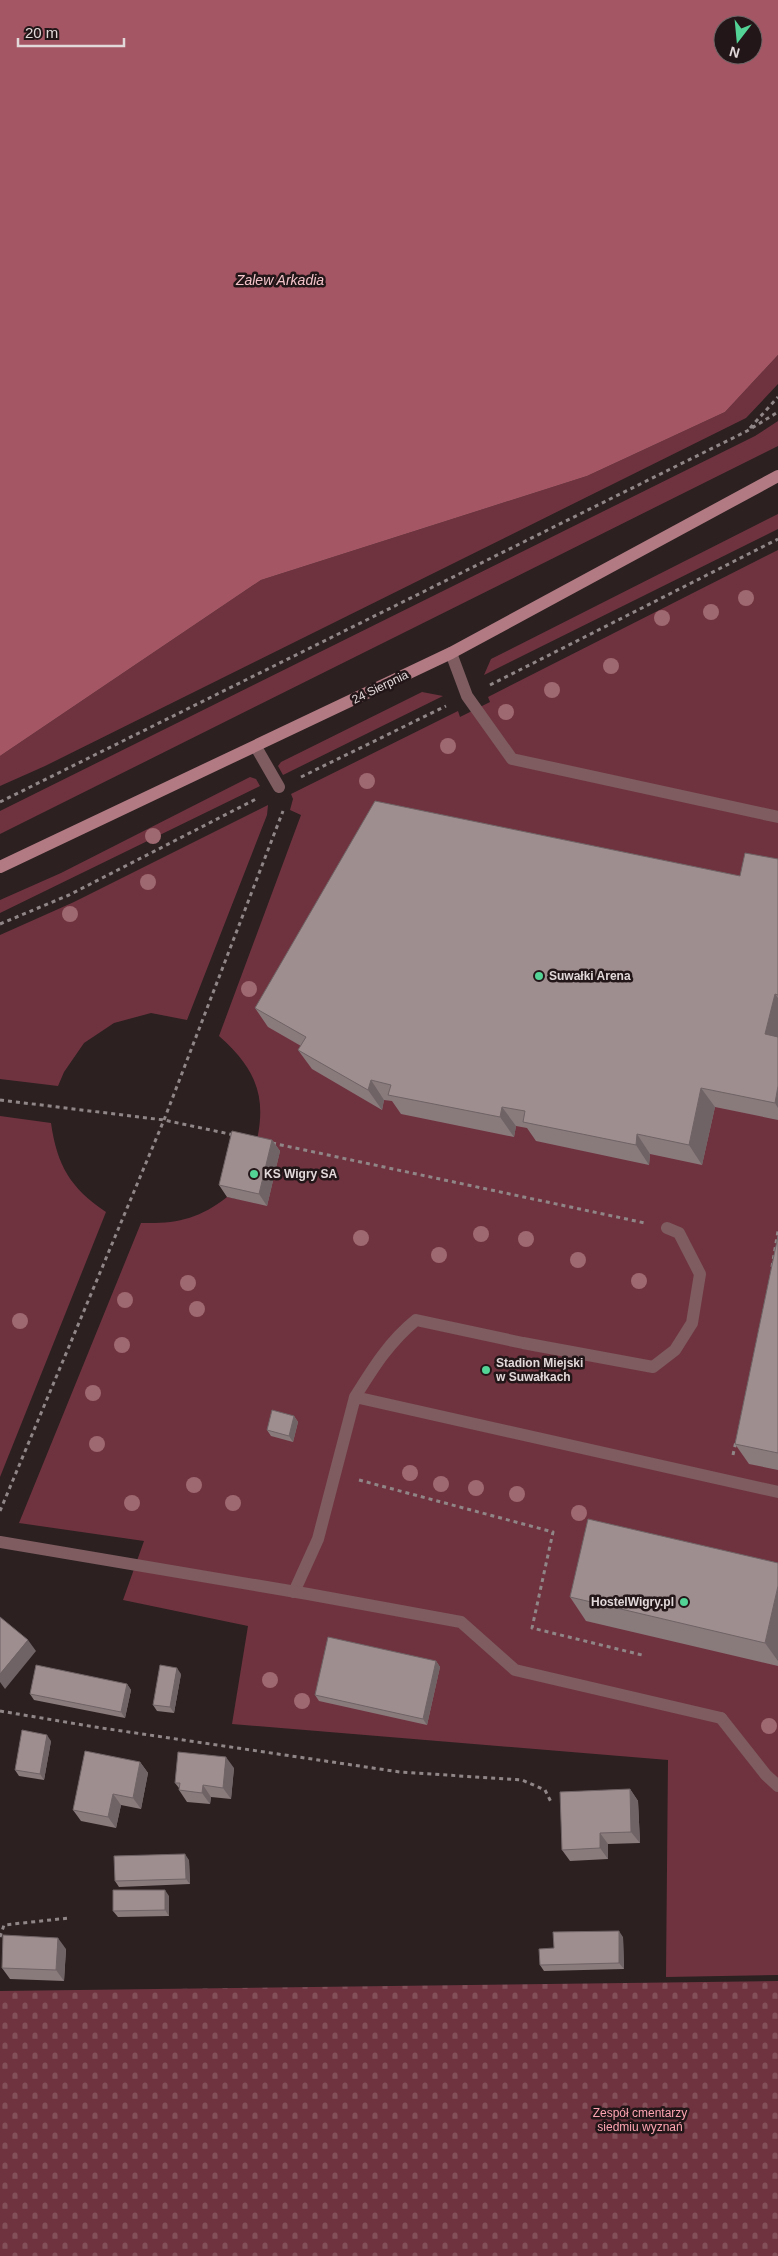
<svg xmlns="http://www.w3.org/2000/svg" width="778" height="2256" font-family="Helvetica,sans-serif">
	<style>
		.green { fill: #6f333f }
		.cemetery { fill: url(#cemetery-stones) }
		.water { fill: #a45664; fill-rule: evenodd }
		.lines { fill: none; stroke-linecap: round; stroke-linejoin: round }
		.path { stroke: #908687; stroke-width: 3; stroke-dasharray: 4 4; stroke-linecap: butt }
		.service { stroke: #7e5c60; stroke-width: 12 }
		.minor { stroke: #7e5c60; stroke-width: 12 }
		.secondary { stroke: #b27b83; stroke-width: 12 }
		.tree { fill: #9f6971 }
		.wall { fill: #897a7c }
		.shaded-wall { fill: #6f6365 }
		.building { fill: #9f8e90; stroke: #6f6365 }
		.poi-dot { fill: #53d396; stroke: #231618; stroke-width: 2 }
		.labels { text-anchor: middle; stroke-width: 5; stroke-linejoin: round; paint-order: stroke }
		.street-label { font-size: 12px; fill: #e2d9da; stroke: #231618 }
		.poi-label { font-size: 12px; font-weight: bold; fill: #e2d9da; stroke: #231618; text-anchor: start }
		.park-label { font-size: 12px; fill: #fda4b2; stroke: #231618 }
		.water-label { font-size: 14px; font-style: italic; fill: #f3c4ca; stroke: #231618 }
	</style>
	<defs>
		<pattern id="cemetery-stones" width="16" height="16" patternUnits="userSpaceOnUse" patternTransform="scale(1.25)"><rect width="16" height="16" fill="#6f333f"/><path d="M2 7V4a2 2 0 0 1 4 0v3zM10 15v-3a2 2 0 0 1 4 0v3z" fill="#83505a"/></pattern>
	</defs>
	<rect width="100%" height="100%" fill="#2c2021"/>
	<path class="green" d="M778 355V384L746 418 45 766 0 786V756L261 580 587 476 725 412Z
		M778 421V446L0 834V811L755 436Z
		M778 514V529L484 675 491 659Z
		M778 550V1975L666 1977 668 1760 232 1724 248 1626 123 1600 144 1541 19 1523 141 1223C176 1224 199 1219 227 1197L243 1200C258 1129 282 1091 219 1036L301 815 290 810 293 799 291 794 458 711 460 717 490 702 488 697Z
		M422 692 443 696 283 775 278 766 281 762Z
		M250 777 256 779 260 786 0 913V900L61 873Z
		M268 805 267 815 187 1020 151 1013 114 1023 84 1043 64 1072 58 1086 0 1079V935L74 902Z
		M0 1116 51 1123C57 1165 70 1188 106 1212L0 1477Z"/>
	<path class="cemetery" d="M778 1981V2256H0V1991Z"/>
	<path class="water" d="M0 0H778V355L725 412 587 476 261 580 0 756ZM723 25H753V55H723Z"/>
	<g class="lines">
		<path class="path" d="M750 428 778 397
			M490 685 778 539
			M301 777 446 706
			M0 802 747 431 778 412
			M0 924 69 895 258 798
			M0 1100 164 1120 234 1135
			M272 1143 645 1223
			M772 1267 778 1231
			M733 1455 736 1441
			M359 1480 553 1532 532 1628 642 1655
			M0 1511 164 1120 283 811
			M0 1711 95 1727 400 1772 522 1780 545 1790 552 1804
			M0 1937 4 1925 69 1918"/>
		<path class="service" d="M451 653 467 696 512 759 778 817
			M256 747 279 787
			M355 1397C373 1368 389 1342 416 1320L523 1343 653 1367 675 1350 692 1323 700 1274 679 1233 667 1228
			M294 1592 318 1539 355 1397 778 1492
			M721 1718 766 1775 778 1786"/>
		<path class="minor" d="M0 1542 308 1594 461 1622 515 1670 721 1718"/>
		<path class="secondary" d="M0 867 451 653 778 476"/>
	</g>
	<g class="tree">
		<circle cx="746" cy="598" r="8"/>
		<circle cx="711" cy="612" r="8"/>
		<circle cx="662" cy="618" r="8"/>
		<circle cx="611" cy="666" r="8"/>
		<circle cx="552" cy="690" r="8"/>
		<circle cx="506" cy="712" r="8"/>
		<circle cx="448" cy="746" r="8"/>
		<circle cx="367" cy="781" r="8"/>
		<circle cx="153" cy="836" r="8"/>
		<circle cx="148" cy="882" r="8"/>
		<circle cx="70" cy="914" r="8"/>
		<circle cx="249" cy="989" r="8"/>
		<circle cx="481" cy="1234" r="8"/>
		<circle cx="361" cy="1238" r="8"/>
		<circle cx="526" cy="1239" r="8"/>
		<circle cx="439" cy="1255" r="8"/>
		<circle cx="578" cy="1260" r="8"/>
		<circle cx="639" cy="1281" r="8"/>
		<circle cx="188" cy="1283" r="8"/>
		<circle cx="125" cy="1300" r="8"/>
		<circle cx="197" cy="1309" r="8"/>
		<circle cx="20" cy="1321" r="8"/>
		<circle cx="122" cy="1345" r="8"/>
		<circle cx="93" cy="1393" r="8"/>
		<circle cx="97" cy="1444" r="8"/>
		<circle cx="410" cy="1473" r="8"/>
		<circle cx="441" cy="1484" r="8"/>
		<circle cx="194" cy="1485" r="8"/>
		<circle cx="476" cy="1488" r="8"/>
		<circle cx="517" cy="1494" r="8"/>
		<circle cx="132" cy="1503" r="8"/>
		<circle cx="233" cy="1503" r="8"/>
		<circle cx="579" cy="1513" r="8"/>
		<circle cx="270" cy="1680" r="8"/>
		<circle cx="302" cy="1701" r="8"/>
		<circle cx="769" cy="1726" r="8"/>
	</g>
	<path class="wall" d="M778 859V1120L715 1107 702 1165 650 1154 649 1165 536 1141 527 1128 516 1126 514 1137 401 1114 392 1101 384 1100 382 1110 312 1069 298 1050 301 1046 268 1027 255 1008 740 876Z
		M272 1140 280 1151 267 1206 227 1197 219 1185Z
		M778 1236V1470L749 1464 735 1444Z
		M294 1416 298 1422 293 1442 271 1436 267 1430Z
		M778 1563V1666L586 1621 570 1597Z
		M436 1661 440 1667 427 1725 319 1701 315 1695Z
		M181 1674 174 1713 157 1711 153 1705Z
		M127 1684 131 1690 125 1718 34 1700 30 1694Z
		M51 1741 44 1780 19 1776 15 1770Z
		M140 1762 148 1773 141 1809 121 1805 116 1828 81 1821 73 1810Z
		M234 1768 231 1799 211 1797 210 1804 187 1802 179 1790V1788L175 1783Z
		M630 1789 638 1801 640 1843 608 1844V1859L570 1861 562 1850Z
		M189 1860 190 1884 119 1887 115 1881Z
		M169 1896V1916L118 1917 113 1911Z
		M623 1937 624 1969 544 1971 540 1965 554 1948Z
		M66 1949 64 1981 10 1979 2 1968Z"/>
	<path class="shaded-wall" d="M775 994 778 998V1052L765 1034Z
		M371 1080 384 1100 382 1110 368 1090Z
		M778 1086V1108L775 1103Z
		M701 1088 715 1107 702 1165 689 1145Z
		M502 1107 516 1126 514 1137 500 1117Z
		M637 1134 650 1154 649 1165 636 1145Z
		M272 1140 280 1151 267 1206 259 1194Z
		M294 1416 298 1422 293 1442 289 1436Z
		M778 1586V1661L765 1643Z
		M28 1640 36 1651 5 1689 0 1682V1674Z
		M436 1661 440 1667 427 1725 423 1719Z
		M177 1668 181 1674 174 1713 170 1707Z
		M127 1684 131 1690 125 1718 121 1712Z
		M47 1735 51 1741 44 1780 40 1774Z
		M226 1757 234 1768 231 1799 223 1788Z
		M140 1762 148 1773 141 1809 133 1798Z
		M203 1785 211 1797 210 1804 202 1793Z
		M630 1789 638 1801 640 1843 631 1832Z
		M113 1794 121 1805 116 1828 108 1817Z
		M600 1833 608 1844V1859L600 1848Z
		M185 1854 189 1860 190 1884 186 1879Z
		M165 1890 169 1896V1916L165 1910Z
		M619 1931 623 1937 624 1969 619 1963Z
		M58 1938 66 1949 64 1981 56 1970Z"/>
	<path class="building" d="M375 801 740 876 745 853 778 859V995L775 994 765 1034 778 1037V1086L775 1103 701 1088 689 1145 637 1134 636 1145 523 1122 525 1111 502 1107 500 1117 388 1095 391 1085 371 1080 368 1090 298 1050 306 1037 255 1008Z
		M232 1131 272 1140 259 1194 219 1185Z
		M778 1236V1453L735 1444Z
		M272 1410 294 1416 289 1436 267 1430Z
		M588 1519 778 1563V1586L765 1643 570 1597Z
		M0 1617 28 1640 0 1674Z
		M328 1637 436 1661 423 1719 315 1695Z
		M36 1665 127 1684 121 1712 30 1694Z
		M160 1665 177 1668 170 1707 153 1705Z
		M22 1730 47 1735 40 1774 15 1770Z
		M85 1751 140 1762 133 1798 113 1794 108 1817 73 1810Z
		M178 1752 226 1757 223 1788 203 1785 202 1793 179 1790 180 1783H175Z
		M630 1789 631 1832 600 1833V1848L562 1850 560 1792Z
		M185 1854 186 1879 115 1881 114 1856Z
		M113 1890H165V1910L113 1911Z
		M619 1931V1963L540 1965 539 1949 554 1948 553 1932Z
		M3 1935 58 1938 56 1970 2 1968Z"/>
	<g class="poi-dot">
		<circle cx="539" cy="976" r="5"/>
		<circle cx="254" cy="1174" r="5"/>
		<circle cx="486" cy="1370" r="5"/>
		<circle cx="684" cy="1602" r="5"/>
	</g>
	<g class="labels">
		<g class="street-label">
			<text transform="translate(380 687) rotate(-26)" y="4">24 Sierpnia</text>
		</g>
		<g class="poi-label">
			<text x="549" y="980">Suwałki Arena</text>
			<text x="264" y="1178">KS Wigry SA</text>
			<text x="496" y="1367">Stadion Miejski<tspan x="496" dy="14">w Suwałkach</tspan></text>
			<text x="674" y="1606" text-anchor="end">HostelWigry.pl</text>
		</g>
		<g class="park-label">
			<text x="640" y="2117">Zespół cmentarzy<tspan x="640" dy="14">siedmiu wyznań</tspan></text>
		</g>
		<g class="water-label">
			<text x="280" y="285">Zalew Arkadia</text>
		</g>
	</g>
	<g transform="translate(738 40) rotate(196)"><circle r="24" fill="#231618" stroke="#6f6466"/>
	<path d="M0-4L9 19L0 12L-9 19Z" fill="#53d396"/>
	<text y="-8" font-size="14" font-weight="bold" text-anchor="middle" fill="#e2d9da">N</text>
	</g>
	<path d="M18 38v8h106v-8" fill="none" stroke="#e2d9da" stroke-width="2.5"/>
	<text x="25" y="38" font-size="15" fill="#e2d9da" stroke="#231618" stroke-width="4" paint-order="stroke">20 m</text>
</svg>
